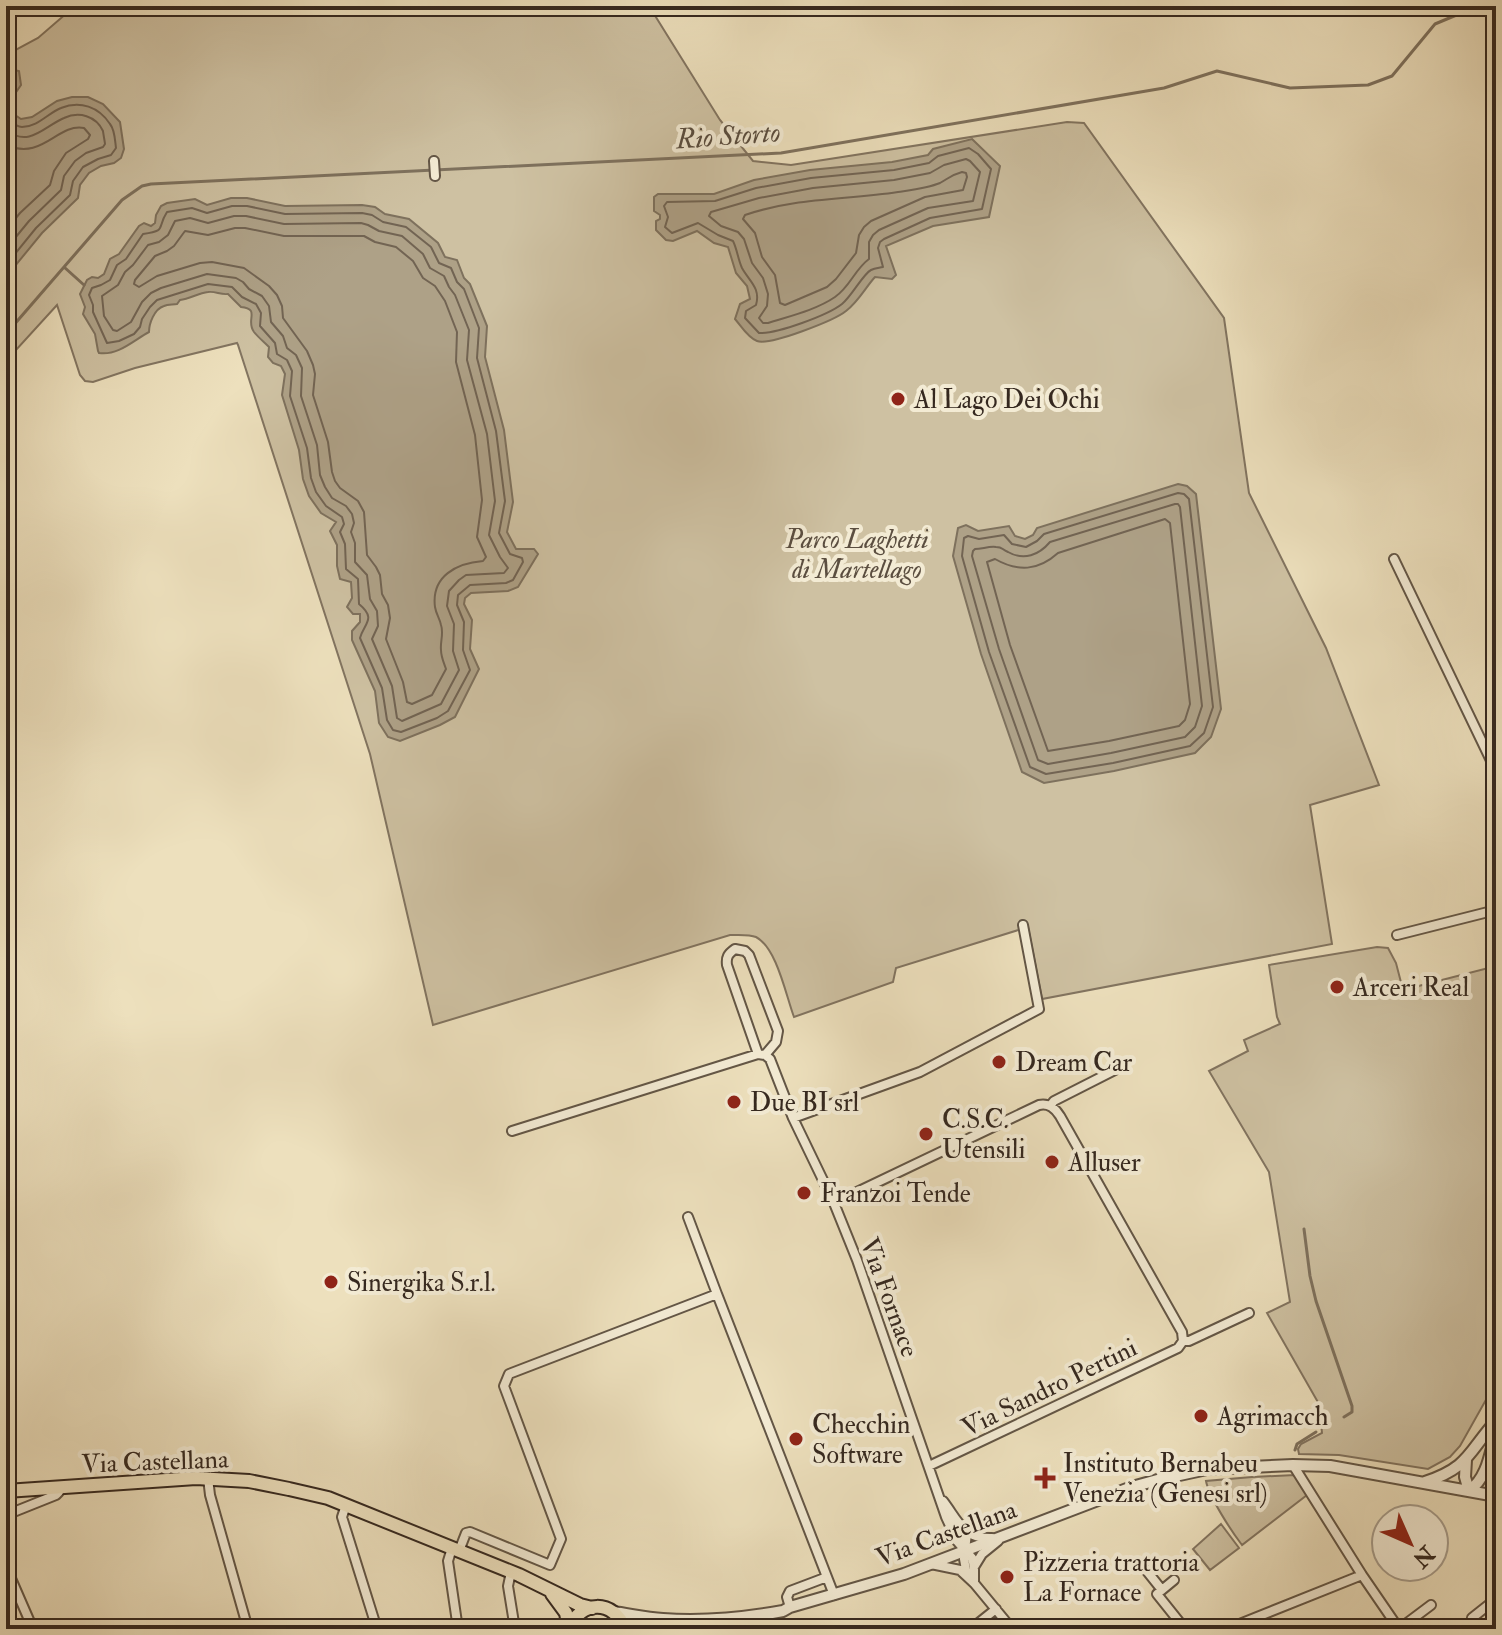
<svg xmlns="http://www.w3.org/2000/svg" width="1502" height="1635" font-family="'IM FELL Double Pica',serif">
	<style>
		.green { fill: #cec1a2; stroke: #827460; stroke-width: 2 }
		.water { fill: #aea187; stroke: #7e715d; stroke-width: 2 }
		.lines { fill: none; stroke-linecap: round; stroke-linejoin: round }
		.shore { stroke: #726453; stroke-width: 2 }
		.stream { stroke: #7e715d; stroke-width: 3 }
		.minor-casing { stroke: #635646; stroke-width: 12 }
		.tertiary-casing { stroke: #635646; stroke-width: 14 }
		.primary-casing { stroke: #35281f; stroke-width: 16 }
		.minor { stroke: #f3ebd4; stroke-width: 8 }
		.tertiary { stroke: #f3ebd4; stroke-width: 10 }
		.primary { stroke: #ede0bd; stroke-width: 12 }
		.poi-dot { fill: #8f2418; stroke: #f3ebd4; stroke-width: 3 }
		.labels { text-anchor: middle; stroke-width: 8; stroke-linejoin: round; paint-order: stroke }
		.poi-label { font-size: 26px; fill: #35281f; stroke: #f3ebd4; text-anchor: start }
		.park-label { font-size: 26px; font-style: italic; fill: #5b4e40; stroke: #f3ebd4 }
		.street-label { font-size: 26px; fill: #35281f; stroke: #f3ebd4 }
		.water-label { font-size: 28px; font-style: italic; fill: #594c3e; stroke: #f3ebd4 }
	</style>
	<rect width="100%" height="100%" fill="#ede0bd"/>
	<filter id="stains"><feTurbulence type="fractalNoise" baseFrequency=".0025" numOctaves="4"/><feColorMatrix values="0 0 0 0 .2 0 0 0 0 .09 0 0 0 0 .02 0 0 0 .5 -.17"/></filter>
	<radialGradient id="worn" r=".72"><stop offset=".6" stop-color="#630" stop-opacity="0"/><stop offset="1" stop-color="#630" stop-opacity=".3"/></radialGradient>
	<path class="green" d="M75 6H649L720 120 753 161 791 165 1067 122 1084 123 1224 318 1249 493 1326 648 1379 785 1310 805 1332 944 1042 999 1028 927 896 968 893 982 794 1017C786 996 777 948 756 937 749 934 738 935 730 935L433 1025 370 754 238 345 237 343 135 368 93 382 85 381 80 375 57 305 6 361V55L38 38Z
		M1377 947 1388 948 1396 963 1403 990 1496 966V1382L1460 1446 1450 1457 1428 1469 1339 1455 1299 1454 1298 1449 1301 1444 1322 1433 1319 1404 1267 1313 1290 1302 1269 1172 1209 1071 1248 1051 1244 1040 1280 1024 1277 1017 1269 965Z
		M1295 1475 1307 1495 1242 1545C1232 1532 1209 1497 1206 1481L1252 1477Z
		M1221 1524 1239 1548 1210 1570 1193 1549Z"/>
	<path class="water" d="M9 69 19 71 21 85 10 101 12 113 21 119 32 117 57 101 72 97H88L103 104 120 122 124 149 121 158 114 163 101 166 89 173 80 185 78 198 42 233 6 277V70Z
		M972 139 1000 166 989 217 933 226 886 246 896 275 892 279 875 277C865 288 859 301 846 311 835 320 770 346 757 341 748 338 741 326 735 319L740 304 750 299 747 286 736 273 728 247 714 243 697 231 673 241 666 240 656 230V221L660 219V215L654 211V197L658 194H714L754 180 810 170 892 162 928 155 933 149Z
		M231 198H247L285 206 362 205 375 207 385 214 409 219 438 243 445 257 457 260 464 278 470 284 487 326 485 357 504 430 513 502 507 532 516 549H534L538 554 518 587 508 591 471 593 465 598 464 604 472 620 470 649 479 669 455 717 440 725 400 741 388 737 379 723 375 691 352 640V631L360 622V614H353L347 607 352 598 351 582 340 579 337 566V545L330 531 336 522 321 513 309 496 303 479 299 450 282 395 285 374 281 366 273 363 268 357 269 347C264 342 258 337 254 332 245 320 261 309 241 307L228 294C220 295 216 291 208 292 198 293 190 299 180 300L177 304C173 305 168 304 164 306 154 309 149 324 149 332 134 340 118 356 99 353L98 351 95 334 83 314 85 307 80 294 87 280 92 277 98 278 104 274 110 259 119 254 139 226 144 223 151 226 155 223 156 215 161 206 167 203 195 199 207 205Z
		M1178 484 1187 486 1196 494 1221 709 1211 737 1195 753 1114 771 1044 783 1022 772 981 654 953 556 958 528 966 525 978 531 1009 526 1015 536 1025 539 1033 535 1037 528Z"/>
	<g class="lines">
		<path class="shore" d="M6 118C11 122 16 127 22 127 38 127 48 113 61 108 80 100 99 107 110 124 115 130 115 141 116 148L111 155 98 159 83 167 73 181 70 195 36 228 6 265
			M6 131C31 147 43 127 64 118 79 111 96 116 103 131 103 132 105 143 105 144L103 147 86 153 75 161 64 176 61 190 29 221 6 249
			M6 145C43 161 57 123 84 128L90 135 88 139 66 153 54 171 50 185 20 213 6 230
			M969 148 978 154 991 169 982 209 930 218 884 239 880 242 878 248 883 267C879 268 875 268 871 270 863 274 852 296 842 304 828 315 777 334 759 333L745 318 746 311 756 305C761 288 749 281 742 268 738 259 737 249 733 241L718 235 698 223 672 233 665 227 668 217 664 206 667 202 715 201 756 188 811 178 894 170 929 163 938 156Z
			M966 159 970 161 980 172 973 201 928 208 879 230 873 235 869 242V259C855 269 850 287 835 297 816 310 790 316 768 323H763L759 318 767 306 768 294 763 278 752 263 744 239 738 232 721 226 709 216 711 212 759 198 813 188 894 180 930 173 944 165Z
			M962 172 966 173 967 177 963 190 925 197 871 221 864 227 859 235 856 253 836 279 827 287 785 305 780 303 775 275 762 257 755 233 743 219 745 215C794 198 846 200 898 192 911 190 928 188 940 183 949 178 951 175 962 172Z
			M232 206H247L285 214 362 213 372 215 383 222 406 227 431 247 439 263 451 268 457 282 464 289 479 328 477 358 496 431 505 501 499 533 510 554 522 558 523 562 513 580 506 583 470 585 458 595 457 605 464 622 463 650 470 670 448 711 437 718 401 732 393 730 387 720 382 688 360 638C364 623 377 619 359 604L358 579 346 569 345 544 340 532 344 524 342 517 326 506 316 492 311 478 307 448 290 396 292 371 287 360 277 354 275 343 260 326 261 313 256 304 242 297 232 287 208 284 157 300 150 307 142 319 140 327 134 334 119 341 107 343 93 312V305L89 295 92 288 101 285 110 280 117 265 126 259 143 234C168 230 156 229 167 212L192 208 207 213Z
			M234 216H246L284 224 361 223 368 225 379 231 402 236 423 254 430 268 444 276 449 287 455 295 469 330 467 360 487 434 495 501 489 535 500 557 508 568 504 573 466 575 459 580 449 591 447 606 454 624 453 651 459 670 441 704 402 721 397 718 392 686 372 639 378 626 377 611 370 599 367 575 355 562V543L351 532 354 523 352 514 346 506 332 498 325 487 320 475 317 445 301 396 302 368 296 355 287 348 283 336 271 322 269 306 262 296 249 289 243 282 236 278 207 274 161 288 151 293 142 302 131 322 117 331 113 330 104 316 102 296 118 285 125 272 133 265 148 245 159 242 168 235 175 221 190 218 208 223Z
			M235 228H245L284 236H364L375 242 396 247 413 261 423 278 435 286 445 301 457 332 456 362 475 435 482 500 477 537 486 557 483 561C457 563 431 576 435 607 436 614 440 619 441 625 444 633 440 642 441 650 441 657 444 663 446 669L432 695 412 704 407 702 403 682 386 639 390 618 388 605 382 594 380 575 376 567 367 555 364 512 358 501 340 488 335 481 332 472 328 442 313 395 315 374 313 365 307 351 283 318 282 306 277 295 269 286 244 268 212 262 200 263 157 276 139 287 134 284 135 280 155 256 167 251 174 246 185 231 208 235Z
			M1178 493 1184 494 1189 499 1213 707 1204 733 1190 746 1113 763 1046 774 1030 767 989 652 962 556 964 538 968 536 979 539 1004 535 1012 544 1026 547 1037 541 1044 534Z
			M1175 504H1178L1180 507 1202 706 1195 727 1185 737 1111 753 1048 764 1038 760 999 649 972 556 973 551 975 549C982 549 989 546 996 547 1003 547 1001 549 1008 552 1024 561 1039 555 1050 542Z
			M1165 519 1170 523 1190 704 1185 720 1179 726 1109 741 1048 751 1010 645 987 562 995 559C1018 572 1038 571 1058 553Z"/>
		<path class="stream" d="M64 267 84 285
			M6 334 122 200 142 186 151 184 781 153 1164 88 1217 71 1290 88 1368 85 1392 76 1435 24 1478 6
			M1304 1229 1310 1276 1316 1301 1352 1406V1412L1344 1417
			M1295 1450 1297 1444 1316 1432"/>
		<defs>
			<path id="minor" d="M434 161 435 176
				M1394 559 1496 771
				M1397 935 1496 910
				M758 1054 727 965C726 957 728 954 735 949L745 951 749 955 778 1031 776 1042 765 1055
				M1050 1106 1054 1101 1115 1070
				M793 1118 920 1072 1039 1009 1023 925
				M512 1131 758 1054 765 1055 770 1059 793 1118 834 1203 857 1260 946 1517 957 1541 972 1558 974 1567V1583
				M834 1203 1039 1105C1049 1103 1055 1108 1060 1116L1182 1332 1183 1341 1178 1348 929 1466
				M688 1217 717 1294
				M1183 1341H1189L1249 1313
				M1293 1465 1362 1575 1399 1629
				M208 1478 210 1495 248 1629
				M943 1501C959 1522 963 1539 992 1538
				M346 1505 342 1517 377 1629
				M6 1515 56 1495 59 1492V1487
				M967 1533 964 1559 967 1575
				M452 1548 448 1561 458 1629
				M459 1551 466 1533 470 1532 550 1565 561 1539 504 1386 509 1374 717 1294 834 1595
				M931 1564 960 1570 974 1583 1012 1629
				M6 1567 33 1629
				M974 1567 982 1554 998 1541
				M1146 1570 1162 1590
				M511 1572 508 1586 515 1629
				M1174 1580 1157 1594 1185 1629
				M790 1607 787 1597 790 1591 827 1577
				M1472 1618 1496 1599
				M789 1629 810 1624 814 1629
				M971 1629 996 1609
				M1227 1629 1362 1575
				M1399 1629 1431 1605"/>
			<path id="tertiary" d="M1466 1460 1465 1477 1469 1491
				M1488 1465 1490 1476 1496 1485
				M1425 1482C1470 1467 1468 1452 1496 1421
				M1469 1491C1488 1477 1490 1453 1496 1432
				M613 1612C629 1614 646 1618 663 1619 703 1622 744 1618 783 1611L790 1607 904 1574 1132 1487 1161 1479 1207 1469 1293 1465 1330 1466 1496 1496
				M636 1629 660 1619"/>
			<path id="primary" d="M6 1491 196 1478 249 1481 289 1489 328 1498 519 1575 580 1605 592 1608
				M552 1594 566 1613 569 1629
				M569 1629C580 1600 614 1599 625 1629"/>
		</defs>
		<use href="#minor" class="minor-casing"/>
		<use href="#tertiary" class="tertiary-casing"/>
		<use href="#primary" class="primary-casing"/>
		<use href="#minor" class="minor"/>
		<use href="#tertiary" class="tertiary"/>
		<use href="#primary" class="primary"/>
	</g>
	<g class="poi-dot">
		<circle cx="898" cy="399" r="8"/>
		<circle cx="1337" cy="987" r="8"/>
		<circle cx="999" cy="1062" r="8"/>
		<circle cx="734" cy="1102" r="8"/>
		<circle cx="926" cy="1134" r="8"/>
		<circle cx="1052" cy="1162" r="8"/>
		<circle cx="804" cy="1193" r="8"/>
		<circle cx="331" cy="1282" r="8"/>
		<circle cx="1201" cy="1416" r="8"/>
		<circle cx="796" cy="1439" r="8"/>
		<path d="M1041 1466h8v8h8v8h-8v8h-8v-8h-8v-8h8z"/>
		<circle cx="1007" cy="1577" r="8"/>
	</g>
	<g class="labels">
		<g class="poi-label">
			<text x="914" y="408">Al Lago Dei Ochi</text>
			<text x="1353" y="996">Arceri Real</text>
			<text x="1015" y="1071">Dream Car</text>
			<text x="750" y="1111">Due BI srl</text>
			<text x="942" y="1128">C.S.C.<tspan x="942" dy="30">Utensili</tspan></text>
			<text x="1068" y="1171">Alluser</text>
			<text x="820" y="1202">Franzoi Tende</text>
			<text x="347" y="1291">Sinergika S.r.l.</text>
			<text x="1217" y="1425">Agrimacch</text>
			<text x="812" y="1433">Checchin<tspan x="812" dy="30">Software</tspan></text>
			<text x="1063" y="1472">Instituto Bernabeu<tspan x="1063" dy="30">Venezia (Genesi srl)</tspan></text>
			<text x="1023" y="1571">Pizzeria trattoria<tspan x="1023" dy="30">La Fornace</tspan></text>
		</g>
		<g class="park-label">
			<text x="857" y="548">Parco Laghetti<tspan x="857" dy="30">di Martellago</tspan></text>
		</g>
		<g class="street-label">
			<text transform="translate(890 1297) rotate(70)" y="9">Via Fornace</text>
			<text transform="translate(1049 1387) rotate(-26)" y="9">Via Sandro Pertini</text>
			<text transform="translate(155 1461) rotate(-2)" y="9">Via Castellana</text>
			<text transform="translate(946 1533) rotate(-20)" y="9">Via Castellana</text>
		</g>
		<g class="water-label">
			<text transform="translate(728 135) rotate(-4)" y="10">Rio Storto</text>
		</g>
	</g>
	<rect width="1502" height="1635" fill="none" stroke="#ede0bd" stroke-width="32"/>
	<rect x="8" y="8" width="1486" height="1619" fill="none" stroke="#35281f" stroke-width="4"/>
	<rect x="16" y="16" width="1470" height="1603" fill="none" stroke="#35281f" stroke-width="2"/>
	<g transform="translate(1410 1543) rotate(135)"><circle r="38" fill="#f3ebd4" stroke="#a79d8c" stroke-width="2"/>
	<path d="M0-6L14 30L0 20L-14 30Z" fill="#8f2418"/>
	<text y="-12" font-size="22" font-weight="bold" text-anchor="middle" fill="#35281f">N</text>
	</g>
	<rect width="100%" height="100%" filter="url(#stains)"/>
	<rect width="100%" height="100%" fill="url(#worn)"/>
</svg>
